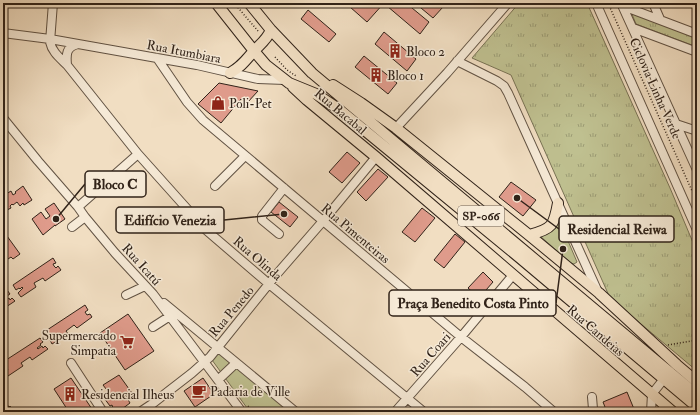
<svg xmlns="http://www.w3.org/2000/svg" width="700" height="415" font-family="'IM FELL Double Pica',serif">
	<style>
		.grass { fill: url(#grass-tufts); stroke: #787254 }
		.park { fill: #bfc090; stroke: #787254 }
		.building { fill: #df9b8b; stroke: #312319 }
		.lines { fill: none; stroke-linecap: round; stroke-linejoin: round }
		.minor-casing { stroke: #615243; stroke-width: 10 }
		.major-casing { stroke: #312319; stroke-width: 12 }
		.path { stroke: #312319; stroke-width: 1.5; stroke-dasharray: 1 2; stroke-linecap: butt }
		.minor { stroke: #f6ead7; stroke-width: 8 }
		.major { stroke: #f1dec2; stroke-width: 10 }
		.labels { text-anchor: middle; stroke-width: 3; stroke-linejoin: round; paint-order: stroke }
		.shield { fill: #f6ead7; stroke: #6c5f52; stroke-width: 1 }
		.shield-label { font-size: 12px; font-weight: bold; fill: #312319 }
		.street-label { font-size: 13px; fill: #312319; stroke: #f6ead7 }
		.poi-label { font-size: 13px; fill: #312319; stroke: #f6ead7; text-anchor: start }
		.leader { fill: none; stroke: #312319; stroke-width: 1.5 }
		.callout-dot { fill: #312319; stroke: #f6ead7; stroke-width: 1.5 }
		.callout { fill: #f6ead7; stroke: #312319; stroke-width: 1.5 }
		.callout-label { font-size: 14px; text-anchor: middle; font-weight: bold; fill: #312319 }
	</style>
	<defs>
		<pattern id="grass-tufts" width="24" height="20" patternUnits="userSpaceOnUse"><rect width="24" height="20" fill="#bfc090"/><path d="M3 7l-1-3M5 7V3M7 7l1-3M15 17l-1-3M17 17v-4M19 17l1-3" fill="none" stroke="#9c9c75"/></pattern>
	</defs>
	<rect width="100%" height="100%" fill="#f1dec2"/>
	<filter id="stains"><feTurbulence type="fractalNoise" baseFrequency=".005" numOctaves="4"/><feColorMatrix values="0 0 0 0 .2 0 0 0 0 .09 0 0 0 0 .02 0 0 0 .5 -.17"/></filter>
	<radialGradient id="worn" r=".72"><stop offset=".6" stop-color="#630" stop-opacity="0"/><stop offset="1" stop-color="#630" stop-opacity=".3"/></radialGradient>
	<path class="grass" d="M519 3H587L670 188 697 252V371L610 298 511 75 472 58Z
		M631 12 697 38V47L636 24Z"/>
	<path class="park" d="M560 222 577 262 574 264 571 263 540 236Z
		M219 352 292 412H250L212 360 214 357Z"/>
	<path class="building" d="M354 3H384L367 22 350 7Z
		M390 3H406L429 22 420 34 387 6Z
		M415 3H439L443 7 433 18Z
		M308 10 336 34 329 42 301 19Z
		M384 32 416 59 407 71 375 44Z
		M364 56 397 83 388 94 355 67Z
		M219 83 258 91 247 103 241 99 221 123 198 104Z
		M347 152 360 163 342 183 329 172Z
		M378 169 388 177 366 201 357 192Z
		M511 182 536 200 523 216 499 197Z
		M23 186 32 200 24 205 23 203 20 206 17 202 13 205 12 204 10 206 11 208 3 212 5 214 3 216V196L11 191 13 195 16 193 15 192Z
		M279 202 298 217 290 227 271 212Z
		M54 203 65 219 55 226V225L43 235 32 219 41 212 46 219 50 216 45 209Z
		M422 208 435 218 415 242 402 232Z
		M455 234 465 242 444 268 434 260Z
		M7 236 20 254 13 259 11 257 5 261 7 263 3 266V239Z
		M53 258 56 263 53 264 54 266 56 268 58 266 61 270 45 281 43 278 34 283 36 287 21 297 18 293 23 288 22 287 20 289 19 288 16 290 13 285Z
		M483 272 493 282 479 298 468 288Z
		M7 290 10 294 7 296 8 297 4 300 5 301 9 298 10 300 12 298 15 301 3 309V292Z
		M85 305 88 310 85 312 87 315 90 314 92 317 77 328 74 325 66 331 68 334 52 344 50 340 52 338 50 335 47 337 44 332Z
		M128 314 154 351 125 370 100 333Z
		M40 338 43 342 40 344 41 345 37 348 38 349 42 346 43 348 45 346 48 349 32 360 30 357 21 363 23 366 8 376 5 372 8 370 6 367 3 369V362Z
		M119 375 132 393 127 397 126 395 124 397 126 399 127 398 130 403 118 412H114L112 409 113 408 112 405 110 406 104 398 110 394 103 385Z
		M71 378 92 409 87 412H69L54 389Z
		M203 378 214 394 195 407 184 391Z
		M627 392 634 409 627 412H607L603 402Z
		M4 396 7 400 5 402 9 407 10 406 13 410 11 412H3V397Z"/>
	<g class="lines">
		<defs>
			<path id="minor" d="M53 3 50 42C52 52 60 58 67 65L138 154 206 230 269 284 424 412
				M596 3 697 230
				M621 3 697 170
				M653 3 660 19
				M623 6 697 34
				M633 28 697 52
				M3 33 50 39 157 58 197 65 258 79 285 80
				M157 58 187 102 203 120 461 337 525 387 554 412
				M457 61 497 81 504 86 508 93 598 292
				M67 65C66 54 66 47 78 44
				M3 118 38 161 78 207 85 217 115 253 153 294 242 412
				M676 124 697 131
				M396 128 447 73 508 3
				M215 186 245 156
				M78 207 138 154
				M72 227 85 217
				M279 234 262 220V216L284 188
				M126 295 145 286
				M164 303 296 412
				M153 327 170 316
				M71 363 103 412
				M218 380 236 363
				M592 397 593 409 592 412
				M140 412 152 404 192 373 210 357 276 275 323 221 376 157
				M395 412 461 337 513 275
				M651 412 652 394 667 375"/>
			<path id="major" d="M216 3 254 51 266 65 289 83 316 94 340 110 520 258 697 407
				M249 3 271 30 312 73 697 395
				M230 73C241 67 245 61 253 52 260 44 266 41 271 30
				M333 85 361 103 396 128 529 235 599 293 677 365 697 382
				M293 87 307 100 376 157 673 412
				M529 235C553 229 554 225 558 203"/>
		</defs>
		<use href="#minor" class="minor-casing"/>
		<use href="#major" class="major-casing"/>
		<path class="path" d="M234 3 258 31
			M238 3 241 7
			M608 3 697 202
			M275 57 287 70 296 76
			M668 345 697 340
			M248 406 253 412"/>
		<use href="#minor" class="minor"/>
		<use href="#major" class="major"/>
	</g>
	<defs>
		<symbol id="building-bare" viewBox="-9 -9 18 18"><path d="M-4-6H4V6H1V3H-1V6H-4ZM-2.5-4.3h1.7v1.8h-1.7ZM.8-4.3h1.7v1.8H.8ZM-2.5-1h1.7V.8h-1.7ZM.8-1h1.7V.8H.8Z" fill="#8f2418" stroke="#f6ead7" stroke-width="2.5" paint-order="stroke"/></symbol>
		<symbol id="shop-bare" viewBox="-9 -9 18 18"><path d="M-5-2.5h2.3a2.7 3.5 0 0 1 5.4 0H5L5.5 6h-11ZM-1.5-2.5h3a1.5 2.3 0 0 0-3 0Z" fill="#8f2418" stroke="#f6ead7" stroke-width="2.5" paint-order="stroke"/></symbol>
		<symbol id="supermarket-bare" viewBox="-9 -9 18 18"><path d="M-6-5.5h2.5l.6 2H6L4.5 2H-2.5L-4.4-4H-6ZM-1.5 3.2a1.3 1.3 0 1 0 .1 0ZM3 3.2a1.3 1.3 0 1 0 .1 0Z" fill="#8f2418" stroke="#f6ead7" stroke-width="2.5" paint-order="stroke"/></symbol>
		<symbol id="cafe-bare" viewBox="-9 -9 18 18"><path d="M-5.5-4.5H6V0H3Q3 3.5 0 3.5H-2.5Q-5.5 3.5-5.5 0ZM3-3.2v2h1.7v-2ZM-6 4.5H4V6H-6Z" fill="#8f2418" stroke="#f6ead7" stroke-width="2.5" paint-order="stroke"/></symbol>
	</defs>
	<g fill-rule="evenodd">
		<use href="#building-bare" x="385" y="41" width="20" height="20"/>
		<use href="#building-bare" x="366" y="65" width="20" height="20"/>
		<use href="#shop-bare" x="208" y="93" width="20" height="20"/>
		<use href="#supermarket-bare" x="117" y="332" width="20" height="20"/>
		<use href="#cafe-bare" x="189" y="381" width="20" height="20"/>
		<use href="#building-bare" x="60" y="384" width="20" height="20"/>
	</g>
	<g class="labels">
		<rect class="shield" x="458" y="206" width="46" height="20" rx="3"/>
		<g class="shield-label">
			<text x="481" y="220">SP-066</text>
		</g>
		<g class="street-label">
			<text transform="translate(184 51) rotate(11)" y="5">Rua Itumbiara</text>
			<text transform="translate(656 88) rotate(66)" y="5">Ciclovia Linha Verde</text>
			<text transform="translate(341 111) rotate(40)" y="5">Rua Bacabal</text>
			<text transform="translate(356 233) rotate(40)" y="5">Rua Pimenteiras</text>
			<text transform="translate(258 258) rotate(41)" y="5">Rua Olinda</text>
			<text transform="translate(142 264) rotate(48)" y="5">Rua Icatú</text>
			<text transform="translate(231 311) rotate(-50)" y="5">Rua Penedo</text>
			<text transform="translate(596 330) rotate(41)" y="5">Rua Candeias</text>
			<text transform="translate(430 354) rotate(-49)" y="5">Rua Coari</text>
		</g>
		<g class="poi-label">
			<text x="406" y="56">Bloco 2</text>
			<text x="387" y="80">Bloco 1</text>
			<text x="229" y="108">Poli-Pet</text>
			<text x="116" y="340" text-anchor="end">Supermercado<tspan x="116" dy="15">Simpatia</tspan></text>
			<text x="210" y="396">Padaria de Ville</text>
			<text x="81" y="399">Residencial Ilheus</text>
		</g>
	</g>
	<path class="leader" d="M56 219L85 184M284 214L224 220M517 198L559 229M563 249L556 303"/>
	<g class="callout-dot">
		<circle cx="56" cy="219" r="4"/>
		<circle cx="284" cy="214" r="4"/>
		<circle cx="517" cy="198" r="4"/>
		<circle cx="563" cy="249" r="4"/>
	</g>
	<g class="callout">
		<rect x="85" y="171" width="61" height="26" rx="4"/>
		<rect x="116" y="207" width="108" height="26" rx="4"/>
		<rect x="559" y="216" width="115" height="26" rx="4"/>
		<rect x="389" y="290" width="167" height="26" rx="4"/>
	</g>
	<g class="callout-label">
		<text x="115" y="189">Bloco C</text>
		<text x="170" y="225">Edifício Venezia</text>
		<text x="617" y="234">Residencial Reiwa</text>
		<text x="473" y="308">Praça Benedito Costa Pinto</text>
	</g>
	<rect width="700" height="415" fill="none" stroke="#f1dec2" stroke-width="16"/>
	<rect x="4" y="4" width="692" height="407" fill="none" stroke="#312319" stroke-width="2"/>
	<rect x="8" y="8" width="684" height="399" fill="none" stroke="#312319"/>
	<rect width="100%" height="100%" filter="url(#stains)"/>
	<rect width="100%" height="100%" fill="url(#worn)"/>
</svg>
